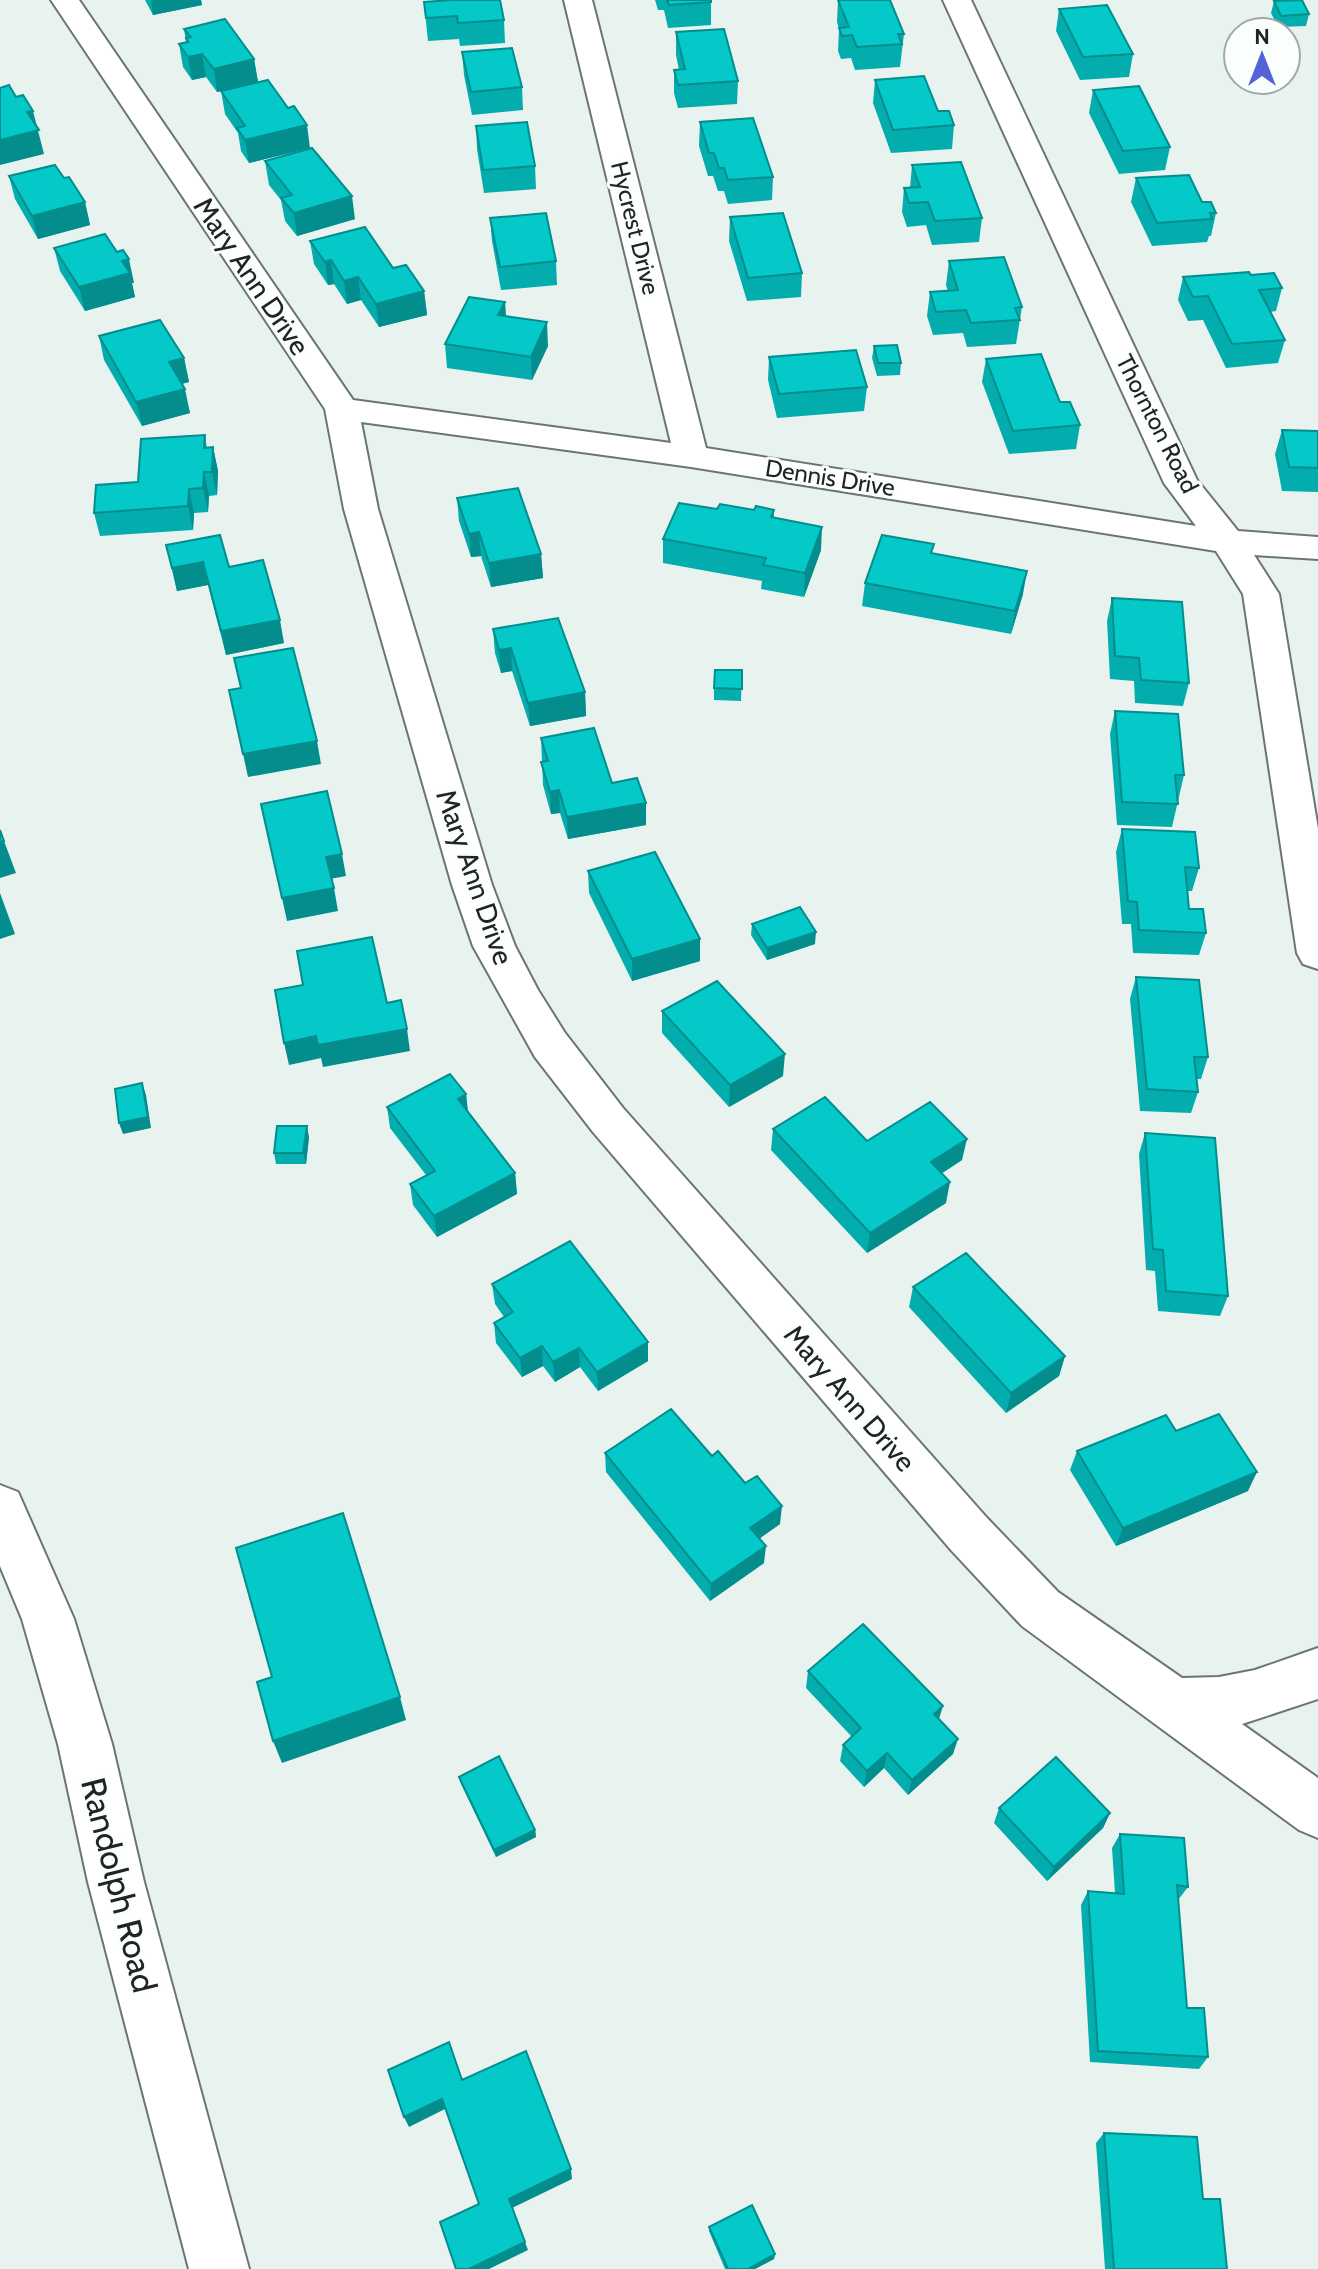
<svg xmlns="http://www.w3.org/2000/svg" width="1318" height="2269" font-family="Cabin,sans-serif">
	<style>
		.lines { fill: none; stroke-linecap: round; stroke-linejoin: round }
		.minor-casing { stroke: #6b7572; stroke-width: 4 }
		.minor { fill: #fff; fill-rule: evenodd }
		.wall { fill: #04adad }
		.shaded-wall { fill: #048d8d }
		.building { fill: #05c9c9; stroke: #048d8d; stroke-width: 2 }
		.labels { text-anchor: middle; stroke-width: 6; stroke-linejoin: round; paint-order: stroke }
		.far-street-label { font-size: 24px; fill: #202523; stroke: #fafffd }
		.street-label { font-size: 28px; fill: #202523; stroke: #fafffd }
		.near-street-label { font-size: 34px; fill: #202523; stroke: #fafffd }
	</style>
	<rect width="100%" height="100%" fill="#e8f3f0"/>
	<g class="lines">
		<defs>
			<path id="minor" d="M51 0H79L353 400 671 443 564 0H592L706 448 1196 526 1164 483 943 0H971L1197 480 1238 531 1318 537V559L1254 555 1279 594 1318 829V969L1303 964 1297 953 1243 594 1216 551 691 467 361 422 378 509 492 885 515 946 538 990 565 1033 623 1108 987 1518 1058 1592 1182 1678 1219 1677 1255 1670 1318 1648V1699L1242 1724 1318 1778V1838L1299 1830 1022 1626 951 1550 593 1132 535 1057 473 946 452 885 344 509 325 409Z
				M0 1485 18 1492 74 1619 112 1744 144 1882 249 2269H189L88 1882 58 1744 22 1619 0 1566Z"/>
		</defs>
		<use href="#minor" class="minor-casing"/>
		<use href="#minor" class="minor"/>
	</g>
	<path class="wall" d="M145 0H201L202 5 153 15Z
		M451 0H500L504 20 505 43 460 46 459 39 428 41 424 2Z
		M655 0H711V25L668 28 664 10H658Z
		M838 0 904 34 900 67 855 70 851 58 841 59 838 51 839 29 837 22Z
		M1274 1 1309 14 1306 26 1278 27 1271 13Z
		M1059 9 1133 54 1129 77 1080 80 1056 31Z
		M184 29 254 59 258 82 310 148 249 163 241 151 238 133 225 114 221 91 217 92 206 77 192 80 183 67 179 44 186 42Z
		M676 32 738 81 737 104 678 108 674 93V70H679L676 55Z
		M1286 43 1296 52 1293 63 1286 64Z
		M462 52 522 87 523 110 472 115 464 75Z
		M875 80 938 111 954 125 952 149 891 153 873 103Z
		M1093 90 1170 147 1165 170 1119 174 1089 113Z
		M700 122 773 177 772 200 728 204 724 191H718L713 176H708L699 146Z
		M476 126 535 166 536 189 484 193 477 149Z
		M265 161 355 219 297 236 285 221 281 200 269 185Z
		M912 165 982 218 979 242 932 245 926 225 907 227 902 212 904 188H910Z
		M9 176 64 178 85 202 90 225 38 239 15 199Z
		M1136 178 1202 202 1216 213 1211 236H1209L1207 242 1152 246 1131 202Z
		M730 217 802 273 801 297 747 301 729 241Z
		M490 218 556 261 557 285 501 290 492 241Z
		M310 241 393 268 424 291 427 315 379 327 361 300 347 304 334 284 328 285 314 264Z
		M54 248 134 283H132L135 297 85 311 60 271Z
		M949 261 1022 307 1016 344 967 347 963 333 933 335 927 316 930 292 948 291 946 285Z
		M1251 275 1282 288 1276 311 1270 312 1285 340 1278 363 1226 368 1203 320 1188 321 1178 300 1183 277Z
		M505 302 506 316 548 346 532 380 447 368 445 344Z
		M99 336 184 358 189 382 181 384 190 413 142 426 104 360Z
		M874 346 901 363 900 375 877 376 872 358Z
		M769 357 867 387 864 411 777 418 768 380Z
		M986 359 1080 425 1076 449 1009 454 982 382Z
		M1282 430 1318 431V492L1282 491 1275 454Z
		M205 435 207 448 213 447 218 471 217 495 209 496 208 512 194 513 193 530 100 536 94 513Z
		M457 498 541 554 543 578 491 587 481 556 471 557 459 521Z
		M717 509 774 510V518L821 550 804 597 761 589 762 581 663 563V539Z
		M166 545 229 567 284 643 226 655 208 585 177 591Z
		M933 554 1023 594 1011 634 862 606 865 583Z
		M1112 598 1189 683 1183 706 1135 703 1134 681 1110 679 1107 621Z
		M493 629 585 692 586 716 530 726 512 671 501 673 495 653Z
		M742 670 741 701 714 700V688Z
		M1115 711 1184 775 1172 827 1117 825 1110 734Z
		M541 738 646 803V825L568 839 560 813 551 814 543 785Z
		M1122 829 1199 868 1192 891H1188L1189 909 1206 933 1199 955 1133 953 1131 924H1122L1116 852Z
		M588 871 700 961 632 981 589 893Z
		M752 924 815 944 767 960 751 935Z
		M1136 977 1208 1057 1201 1079H1197L1198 1092 1191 1113 1140 1111 1130 999Z
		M662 1011 783 1076 729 1107 662 1033Z
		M466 1094 468 1111 515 1173 517 1194 437 1237 413 1205 410 1184 426 1175 390 1128 387 1107Z
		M773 1129 867 1141 962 1160 942 1173 946 1203 867 1253 771 1150Z
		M1145 1133 1228 1296 1220 1316 1158 1311 1155 1271 1146 1270 1139 1154Z
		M309 1137 306 1164H276L274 1153Z
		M492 1284 648 1361 598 1391 580 1367 555 1382 543 1366 522 1377 496 1343 494 1323 504 1317 495 1304Z
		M913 1287 1065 1356 1059 1376 1006 1413 909 1307Z
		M1176 1431 1248 1491 1116 1546 1070 1470 1077 1451Z
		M605 1453 712 1456 780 1524 760 1538 764 1563 710 1601 606 1472Z
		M808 1671 939 1720 953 1754 908 1795 884 1768 864 1787 840 1761 843 1745 852 1737 806 1688Z
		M459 1777 535 1830 536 1837 496 1857 461 1784Z
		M999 1808 1110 1813 1103 1828 1047 1881 994 1823Z
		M1120 1834 1188 1887 1178 1900 1187 2008 1208 2057 1199 2069 1090 2062 1081 1905 1088 1891 1115 1893 1112 1848Z
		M1104 2133 1203 2199 1227 2269H1105L1096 2143Z
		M709 2227 775 2254 774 2259 755 2269H725L709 2231Z"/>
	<path class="shaded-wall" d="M151 0H201L202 5 153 15Z
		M202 54 206 77 192 80 188 57Z
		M254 59 258 82 217 92 214 69Z
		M33 111 44 154 0 165V140L27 112Z
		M307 125 310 148 249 163 245 140Z
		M352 196 355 219 297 236 294 213Z
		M85 202 90 225 38 239 32 216Z
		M129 259 134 283H132L135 297 85 311 79 287 122 261Z
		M331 260 334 284 328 285 325 262Z
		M358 277 361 300 347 304 344 281Z
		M424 291 427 315 379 327 376 304Z
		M505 302 506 326 498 315Z
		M547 322 548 346 532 380 531 357Z
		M184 358 189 382 174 386 169 362Z
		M185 389 190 413 142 426 136 402Z
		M213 447 218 471 217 495 212 472Z
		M204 472 209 496 208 512 203 488Z
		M189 489 194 513 193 530 188 506Z
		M822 527 821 550 804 597 805 573Z
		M479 532 481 556 471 557 469 534Z
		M541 554 543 578 491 587 489 563Z
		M203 562 208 585 177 591 172 568Z
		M1027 571 1023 594 1011 634 1015 611Z
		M280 620 284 643 226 655 221 631Z
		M511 648 512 671 501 673 499 650Z
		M585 692 586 716 530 726 528 703Z
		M317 741 321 764 248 777 243 754Z
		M559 790 560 813 551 814 550 792Z
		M646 803V825L568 839 567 817Z
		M4 841 16 873 0 878V842Z
		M342 854 346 876 330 879 326 857Z
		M334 888 338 911 287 921 282 898Z
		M0 893 15 934 0 939Z
		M816 932 815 944 767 960V948Z
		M700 939V961L632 981V959Z
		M407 1029 410 1051 323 1067 321 1058 289 1065 284 1043 316 1036Z
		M785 1054 783 1076 729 1107 730 1085Z
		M142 1083 146 1095 151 1128 123 1134 119 1123Z
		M466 1094 468 1116 458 1099Z
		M307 1126 309 1137 306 1164 303 1153Z
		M967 1139 962 1160 927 1183 931 1162Z
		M515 1173 517 1194 437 1237 434 1216Z
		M950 1182 946 1203 867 1253 870 1233Z
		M648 1342V1361L598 1391 597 1372Z
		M542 1346 543 1366 522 1377 520 1358Z
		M579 1348 580 1367 555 1382 553 1362Z
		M1065 1356 1059 1376 1006 1413 1011 1393Z
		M1257 1472 1248 1491 1116 1546 1123 1528Z
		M782 1506 780 1524 749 1546 750 1528Z
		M766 1546 764 1563 710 1601 711 1584Z
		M400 1697 406 1720 282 1763 273 1741Z
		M943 1706 938 1722 934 1714Z
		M958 1739 953 1754 908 1795 912 1780Z
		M887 1753 884 1768 864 1787 867 1771Z
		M1110 1813 1103 1828 1047 1881 1054 1867Z
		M535 1830 536 1837 496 1857 494 1850Z
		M442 2099 445 2109 409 2127 404 2117Z
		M571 2169 572 2179 512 2208 509 2199Z
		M525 2242 528 2250 489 2269H469Z
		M775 2254 774 2259 755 2269H748Z"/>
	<path class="building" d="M451 0H500L504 20 458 23 457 16 426 18 424 2Z
		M667 0H711V2L669 5Z
		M838 0H890L904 34H898L902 44 857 47 852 35 842 36 839 28 849 27Z
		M1302 0 1309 14 1281 16 1274 1Z
		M1107 5 1133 54 1083 57 1059 9Z
		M225 19 254 59 214 69 202 54 188 57 179 44 188 42 186 38 191 37 184 29Z
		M724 29 738 81 678 85 674 70 685 69 676 32Z
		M1286 43H1290L1296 52 1286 53Z
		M512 48 522 87 471 92 462 52Z
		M924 76 938 111H949L954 125 893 130 875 80Z
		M268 80 288 108 294 106 307 125 245 140 237 128 245 126 221 91Z
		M9 85 16 97 23 95 33 111 27 112 39 130 0 140V88Z
		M1139 86 1170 147 1123 151 1093 90Z
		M753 118 773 177 728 180 724 168H719L714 153H709L700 122Z
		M527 122 535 166 483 170 476 126Z
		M312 148 352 196 294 213 281 198 292 195 265 161Z
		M961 162 982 218 935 221 928 202 909 203 904 188 920 187 912 165Z
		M55 165 64 178 69 177 85 202 32 216 9 176Z
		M1189 175 1202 202H1211L1216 213H1210L1212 219 1157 223 1136 178Z
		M546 213 556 261 500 267 490 218Z
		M783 213 802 273 748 278 730 217Z
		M365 227 393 268 406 265 424 291 376 304 358 277 344 281 331 260 325 262 310 241Z
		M105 234 117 252 123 250 129 259 122 261 130 273 79 287 54 248Z
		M1004 257 1022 307 1015 308 1020 320 971 323 966 310 936 312 930 292 958 290 949 261Z
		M1249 272 1251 275 1274 273 1282 288 1259 290 1285 340 1232 344 1208 296 1193 297 1183 277Z
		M469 297 505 302 498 315 547 322 531 357 445 344Z
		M160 320 184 358 169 362 185 389 136 402 99 336Z
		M897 345 901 363H878L874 346Z
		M856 350 867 387 779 394 769 357Z
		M1041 354 1060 402H1070L1080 425 1013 431 986 359Z
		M1282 430 1318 431V468L1289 467Z
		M205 435 204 448 213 447 212 472H204L203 488 189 489 188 506 94 513 96 485 138 482 141 439Z
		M518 488 541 554 489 563 479 532 469 534 457 498Z
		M679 503 717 509 720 504 754 510 756 506 774 510 771 517 822 527 805 573 763 565 766 558 663 539Z
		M220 535 229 567 263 560 280 620 221 631 203 562 172 568 166 545Z
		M882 535 934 544 931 553 1027 571 1015 611 865 583Z
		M1112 598 1182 602 1189 683 1141 680 1139 658 1115 656Z
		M558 618 585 692 528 703 511 648 499 650 493 629Z
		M293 648 317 741 243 754 229 690 241 688 234 658Z
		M715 670H742V689L714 688Z
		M1115 711 1178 714 1184 775H1175L1178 804 1122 802Z
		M594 728 612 783 637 778 646 803 567 817 559 790 550 792 541 762 548 761 541 738Z
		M327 791 342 854 326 857 334 888 282 898 261 804Z
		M1122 829 1195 832 1199 868 1185 867 1189 909H1203L1206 933 1139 930 1137 902 1128 901Z
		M0 830 4 841 0 842Z
		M655 852 700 939 632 959 588 871Z
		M800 907 816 932 767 948 752 924Z
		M372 937 387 1003 401 1000 407 1029 318 1045 316 1036 284 1043 275 990 303 985 297 951Z
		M1136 977 1199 980 1208 1057H1194L1198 1092 1147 1089Z
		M717 981 785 1054 730 1085 662 1011Z
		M450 1074 466 1094 458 1099 515 1173 434 1216 410 1184 435 1171 387 1107Z
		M142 1083 148 1117 119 1123 115 1089Z
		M825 1097 867 1141 930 1102 967 1139 931 1162 950 1182 870 1233 773 1129Z
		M277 1126H307L303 1153H274Z
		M1145 1133 1215 1138 1228 1296 1166 1291 1163 1250 1153 1249Z
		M570 1241 648 1342 597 1372 579 1348 553 1362 542 1346 520 1358 494 1323 513 1312 492 1284Z
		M966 1253 1065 1356 1011 1393 913 1287Z
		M671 1409 712 1456 718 1451 745 1483 757 1476 782 1506 750 1528 766 1546 711 1584 605 1453Z
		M1219 1414 1257 1472 1123 1528 1077 1451 1166 1415 1176 1431Z
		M343 1513 400 1697 273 1741 257 1682 272 1677 236 1548Z
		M863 1624 943 1706 934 1714 958 1739 912 1780 887 1753 867 1771 843 1745 861 1728 808 1671Z
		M499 1756 535 1830 494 1850 459 1777Z
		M1056 1757 1110 1813 1054 1867 999 1808Z
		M1120 1834 1184 1838 1188 1887 1177 1885 1187 2008H1204L1208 2057 1098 2051 1088 1891 1124 1894Z
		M449 2042 462 2080 526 2051 571 2169 509 2199 525 2242 469 2269H456L440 2222 479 2204 442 2099 404 2117 388 2070Z
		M1104 2133 1197 2137 1203 2199H1220L1227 2269H1114Z
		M752 2205 775 2254 748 2269H728L709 2227Z"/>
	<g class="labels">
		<g class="far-street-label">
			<text transform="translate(635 228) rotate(76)" y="8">Hycrest Drive</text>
			<text transform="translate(1157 424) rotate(63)" y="8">Thornton Road</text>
			<text transform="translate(830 478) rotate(9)" y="8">Dennis Drive</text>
		</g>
		<g class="street-label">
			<text transform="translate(252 276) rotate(56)" y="10">Mary Ann Drive</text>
			<text transform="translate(475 877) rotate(71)" y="10">Mary Ann Drive</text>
			<text transform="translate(850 1398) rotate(49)" y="10">Mary Ann Drive</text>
		</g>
		<g class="near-street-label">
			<text transform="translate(119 1885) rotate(76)" y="12">Randolph Road</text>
		</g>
	</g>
	<g transform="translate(1262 56)"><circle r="38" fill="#fafffd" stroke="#a3a8a6" stroke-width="2"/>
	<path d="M0-6L14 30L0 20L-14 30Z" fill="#5562d8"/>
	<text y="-12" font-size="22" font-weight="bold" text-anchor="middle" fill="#202523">N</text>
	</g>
</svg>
